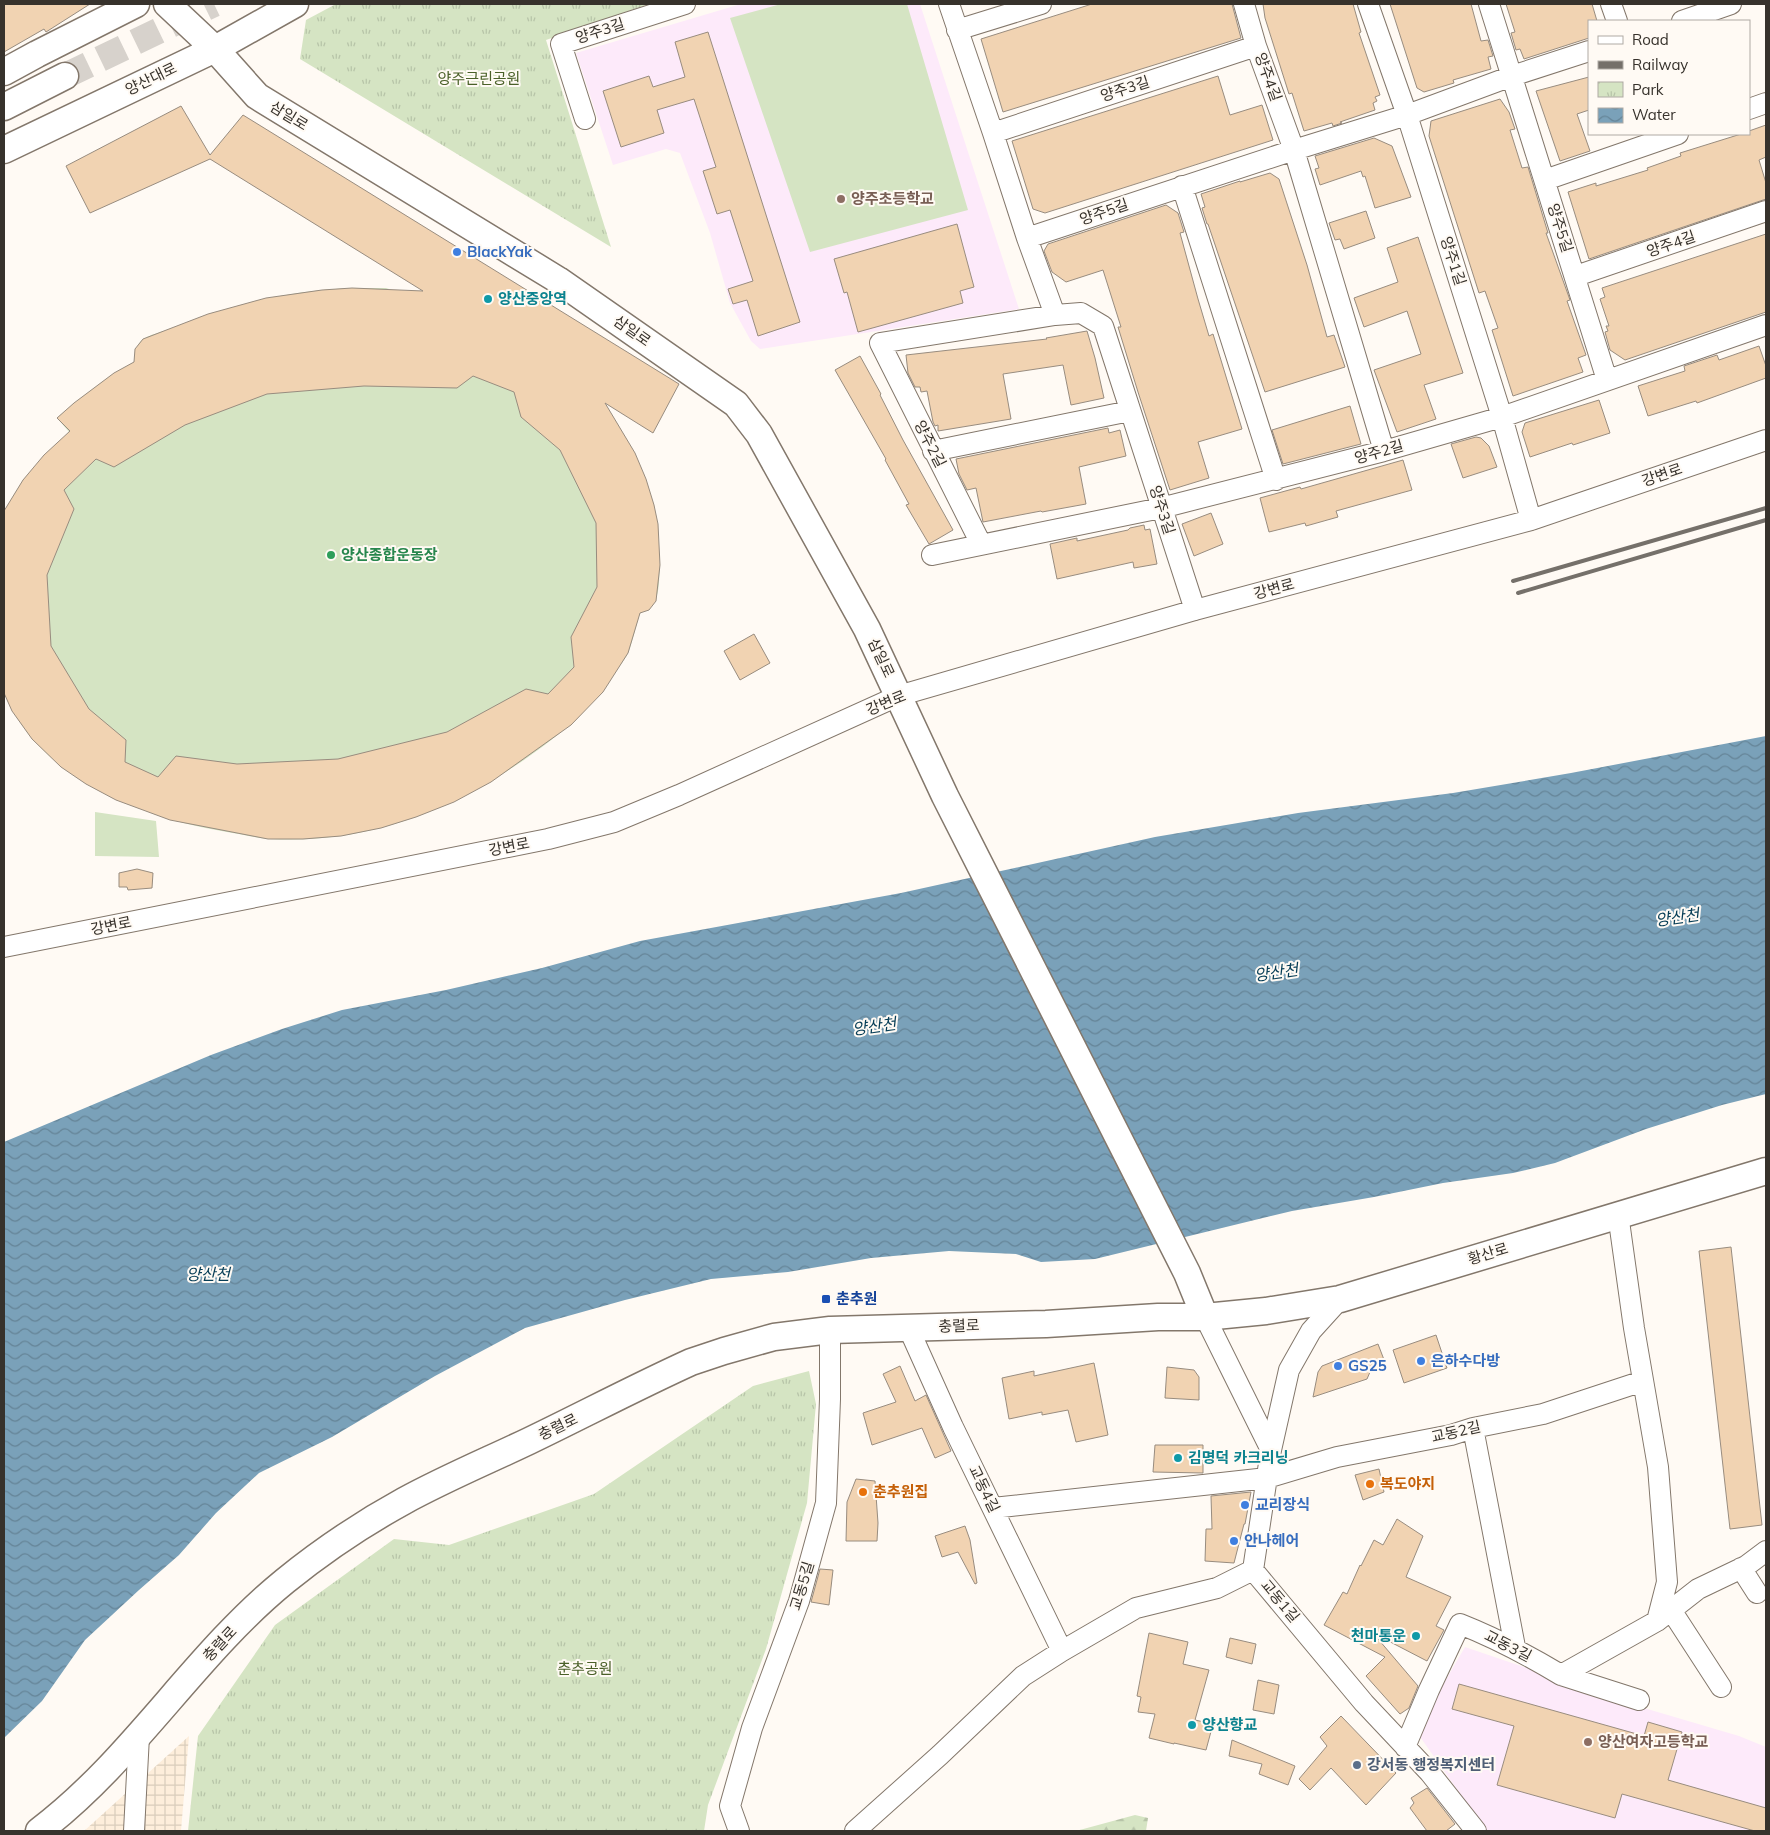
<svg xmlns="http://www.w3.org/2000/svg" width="1770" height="1835" font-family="Mulish,'Noto Sans KR',sans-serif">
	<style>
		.industrial { fill: url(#industrial-grid) }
		.education { fill: #fdeafa }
		.grass { fill: #d5e4c3 }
		.forest { fill: url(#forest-firs) }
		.park { fill: url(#park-tufts) }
		.water { fill: url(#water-waves) }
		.building { fill: #f1d3b2; stroke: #988c7f; fill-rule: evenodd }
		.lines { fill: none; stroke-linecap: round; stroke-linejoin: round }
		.major-tunnel { stroke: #d7d2cc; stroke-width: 26; stroke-dasharray: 26 13; stroke-linecap: butt }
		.minor-casing { stroke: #83776b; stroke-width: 22 }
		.major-casing { stroke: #83776b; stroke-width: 29 }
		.minor { stroke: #fff; stroke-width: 20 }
		.major { stroke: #fff; stroke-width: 26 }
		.rail { stroke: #75706a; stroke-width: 4 }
		.education-dot { fill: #8d6e63; stroke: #fffaf4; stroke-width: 2 }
		.shop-dot { fill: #3f7fe0; stroke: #fffaf4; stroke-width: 2 }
		.culture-dot { fill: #0f9aa8; stroke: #fffaf4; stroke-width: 2 }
		.leisure-dot { fill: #2e9e5b; stroke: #fffaf4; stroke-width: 2 }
		.transit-dot { fill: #1a4fb4; stroke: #fffaf4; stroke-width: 2 }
		.food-dot { fill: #e8710a; stroke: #fffaf4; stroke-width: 2 }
		.service-dot { fill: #5c6f8a; stroke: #fffaf4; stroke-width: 2 }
		.labels { text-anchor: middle; stroke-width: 4; stroke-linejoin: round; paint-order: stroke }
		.street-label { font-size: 15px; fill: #37322c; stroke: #fffaf4 }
		.park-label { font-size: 15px; fill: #4a6028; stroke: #fffaf4 }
		.education-label { font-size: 15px; font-weight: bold; fill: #785e54; stroke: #fffaf4; text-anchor: start }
		.shop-label { font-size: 15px; font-weight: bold; fill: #366cbe; stroke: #fffaf4; text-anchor: start }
		.culture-label { font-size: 15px; font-weight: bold; fill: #0d838f; stroke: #fffaf4; text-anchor: start }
		.leisure-label { font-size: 15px; font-weight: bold; fill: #27864d; stroke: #fffaf4; text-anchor: start }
		.transit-label { font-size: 15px; font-weight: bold; fill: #164399; stroke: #fffaf4; text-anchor: start }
		.food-label { font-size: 15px; font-weight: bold; fill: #c56008; stroke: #fffaf4; text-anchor: start }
		.service-label { font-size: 15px; font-weight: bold; fill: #4e5e75; stroke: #fffaf4; text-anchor: start }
		.water-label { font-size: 16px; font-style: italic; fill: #063d56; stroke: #fffaf4 }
	</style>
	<defs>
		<pattern id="industrial-grid" width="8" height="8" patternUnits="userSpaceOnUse" patternTransform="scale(1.25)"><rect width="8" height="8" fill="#fdeedb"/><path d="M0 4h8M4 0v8" fill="none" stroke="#d9cdbc"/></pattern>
		<pattern id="forest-firs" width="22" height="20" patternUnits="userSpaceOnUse" patternTransform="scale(1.25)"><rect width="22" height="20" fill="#d5e4c3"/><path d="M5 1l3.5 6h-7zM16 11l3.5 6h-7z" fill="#b7c4a8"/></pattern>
		<pattern id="park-tufts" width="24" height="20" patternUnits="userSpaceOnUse" patternTransform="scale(1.25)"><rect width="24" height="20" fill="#d5e4c3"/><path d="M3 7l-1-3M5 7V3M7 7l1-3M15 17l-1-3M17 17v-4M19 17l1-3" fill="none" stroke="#b7c4a8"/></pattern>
		<pattern id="water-waves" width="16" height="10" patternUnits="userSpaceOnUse" patternTransform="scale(1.25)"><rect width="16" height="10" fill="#7aa1b9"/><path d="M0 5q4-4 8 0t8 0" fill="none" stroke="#658497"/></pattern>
	</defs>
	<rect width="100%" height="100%" fill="#fffaf4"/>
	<path class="industrial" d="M189 1736 181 1831H84Z"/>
	<path class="education" d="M741 4H920L1019 309 760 349 751 341 730 303 710 233 680 153 666 149 613 165 576 53Z
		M1465 1647 1644 1708 1739 1736 1766 1747V1831H1486L1416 1731Z"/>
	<path class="grass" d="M781 4H907L968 210 810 252 730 18Z
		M352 288H386L462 313 660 565C658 585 662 604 640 613 636 626 633 639 629 651 626 658 620 665 616 671 593 708 560 735 524 760 446 813 365 844 270 839 256 838 241 834 227 832 198 827 171 821 144 810 83 788 30 753 4 693V511L23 480 69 432 57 418C81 397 106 378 134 362 135 354 135 347 141 341 149 334 163 332 173 328 235 304 285 291 352 288Z
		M95 812 156 821 159 857 95 856Z"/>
	<path class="forest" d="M1135 1815 1148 1818 1146 1831H1076Z"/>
	<path class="park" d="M336 4H649L546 40 611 247 300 59 306 20Z
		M809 1371 816 1404 807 1503 766 1649 708 1805 704 1831H188L198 1736 275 1625 394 1539 449 1545 594 1494 753 1386Z"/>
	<path class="water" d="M1766 736V1094L1722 1105 1646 1129 1555 1163 1513 1173 1443 1183 1374 1197 1292 1211 1095 1259 1041 1262 1016 1254 949 1251 871 1258 788 1272 711 1279 625 1300 525 1328 435 1376 332 1437 259 1473 216 1513 179 1555 139 1590 85 1640 42 1701 4 1738V1142L211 1055 282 1029 342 1010 446 990 542 968 640 941 901 893 1155 837 1298 813 1453 793 1571 773Z"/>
	<path class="building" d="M4 4H90L46 32 44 29 4 52Z
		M1092 4H1232L1241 38 1003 112 981 39Z
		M1263 4H1353L1361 32 1359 33 1380 95 1375 97 1377 101 1373 103 1375 110 1340 122 1342 123 1333 126 1332 123 1304 131 1292 93 1289 94 1265 18Z
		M1390 4H1471L1481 41 1488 40 1493 56 1488 57 1491 69 1453 80 1454 83 1424 92 1417 88Z
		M1506 4H1592L1597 21H1589V38L1524 59 1520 49 1516 50 1511 33 1515 32Z
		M708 32 800 322 758 336 747 300 733 304 728 289 753 281 730 210 717 214 703 171 716 167 694 99 657 110 664 133 621 147 603 91 649 76 653 87 685 77 675 42Z
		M1218 76 1230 115 1262 105 1273 140 1045 213 1033 209 1012 141Z
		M1589 77V110L1577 114 1590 151 1560 161 1536 91Z
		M1500 99 1509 112 1515 129 1510 130 1522 168 1528 167 1548 233H1546L1570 300 1567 301 1586 355 1578 358 1583 372 1513 396 1492 330 1498 328 1485 291 1479 293 1429 136 1431 121Z
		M181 106 210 155 243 115 679 384 653 433 605 403 635 453 646 479 654 505 658 524 660 565 656 601 649 610 640 613 628 653 603 692 571 725 491 782 454 802 416 817 381 828 341 836 303 839H268L170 820 116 800 86 784 61 767 32 739 12 711 4 693V511L23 480 44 455 70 431 57 418 74 403 114 373 134 362 135 349 143 339 208 314 266 298 322 290 352 288 423 291 210 159 90 213 66 166ZM473 376 514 392 521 417 560 450 596 523 597 587 571 637 574 667 548 694 526 689 447 732 338 759 237 764 176 756 158 777 125 762 126 740 89 709 51 646 47 575 74 509 64 490 96 459 114 467 185 425 267 394 364 386 457 388Z
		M1766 125V157L1759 160 1766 183V199L1589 259 1568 192 1596 183V186L1648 170 1647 168 1681 156 1680 153 1741 134H1749V131Z
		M1374 138 1392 146 1411 197 1375 208 1365 176 1363 177 1361 171 1320 185 1315 169 1319 168 1315 156Z
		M1270 173 1279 179 1307 265 1327 337 1334 335 1345 367 1265 392 1208 224H1207L1202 208 1205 207 1201 194 1240 181V182Z
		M1166 205 1178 213 1184 232 1180 233 1198 299 1209 336 1213 334 1242 429 1198 442 1209 478 1170 490 1138 392 1118 327H1121L1103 270 1066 282 1052 272 1044 251 1048 244Z
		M1366 211 1375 238 1344 249 1340 239 1335 240 1329 223Z
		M957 224 974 287 960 291 963 303 858 332 847 292 844 293 834 259Z
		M1766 234V312L1625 360 1610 350 1605 332 1608 331 1606 326H1609L1600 299 1605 297 1602 288Z
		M1418 237 1463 373 1424 385 1436 419 1397 432 1374 370 1421 354 1407 311 1364 327 1354 298 1398 282 1387 248Z
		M1087 331 1095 358 1104 398 1071 405 1063 365 1003 374 1011 419 938 431V425L935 426 933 422 927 391 921 392 920 387H915L908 373 906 355 1047 339 1046 338Z
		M1759 346 1766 366V378L1697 403 1696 401 1648 416 1638 386 1685 371 1684 366 1717 355 1719 360Z
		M860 356 881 394 880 395 903 440 953 530 929 544 906 505 909 504 885 460 886 459 835 370Z
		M1599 400 1610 433 1573 445 1572 443 1530 457 1522 432 1525 423Z
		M1350 406 1361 444 1283 464 1272 430Z
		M1108 428 1109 433 1120 430 1126 456 1079 467 1086 504 1042 512 1041 511 983 522 976 488 967 490 959 474 956 459Z
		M1476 437 1481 438 1489 446 1497 467 1463 478 1451 444Z
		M1403 460 1412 490 1336 511 1338 517 1306 526 1305 523 1269 532 1260 498 1300 487 1301 489Z
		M1211 513 1223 544 1194 556 1182 524Z
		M1144 525 1145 530 1150 529 1157 564 1134 568 1133 562 1057 579 1050 544 1077 538V541L1128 530 1130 528Z
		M754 634 770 663 740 680 724 651Z
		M137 869 153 873 152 888 128 890 127 887H119V873Z
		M1731 1247 1762 1525 1730 1529 1699 1251Z
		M1436 1335 1447 1368 1404 1383 1393 1350Z
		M1378 1344 1386 1365 1370 1372 1367 1379 1313 1397 1318 1372 1322 1366Z
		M1094 1363 1108 1435 1076 1442 1068 1410 1042 1415V1412L1009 1419 1002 1378 1034 1371V1376Z
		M900 1366 915 1401 926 1395 951 1451 935 1458 922 1428 872 1445 863 1413 896 1402 883 1374Z
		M1167 1367 1194 1370 1199 1377V1400L1165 1398Z
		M1155 1445H1203V1473L1153 1472Z
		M1379 1469 1384 1492 1363 1500 1355 1475Z
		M856 1479 875 1481 878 1523 877 1541H846L847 1502Z
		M1251 1492 1245 1524H1244L1234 1563 1205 1561 1206 1529H1212L1211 1496Z
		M1397 1519 1423 1536 1406 1577 1451 1597 1436 1626 1444 1630 1427 1661 1373 1633 1418 1686 1409 1708 1400 1714 1366 1676 1385 1657 1324 1625 1343 1592 1347 1594 1360 1565 1361 1566 1374 1540 1383 1545Z
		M965 1526 970 1540 977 1583 975 1584 958 1552 942 1557 935 1536Z
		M820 1569 833 1570 829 1605 811 1602Z
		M1149 1633 1188 1642 1183 1664 1209 1670 1195 1720 1213 1724 1206 1750 1174 1743V1744L1149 1738 1155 1714 1138 1712 1141 1697 1137 1696Z
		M1230 1638 1256 1644 1252 1664 1226 1657Z
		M1258 1680 1279 1685 1274 1714 1253 1710Z
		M1459 1684 1644 1736 1648 1722 1682 1732 1668 1780 1766 1808V1831H1755L1622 1794 1615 1818 1497 1785 1514 1726 1452 1709Z
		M1341 1716 1396 1773 1366 1805 1331 1768 1310 1790 1299 1779 1327 1746 1320 1737Z
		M1232 1740 1295 1766 1288 1785 1259 1774 1262 1764 1229 1756Z
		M1427 1788 1455 1824 1446 1831H1427L1410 1808 1414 1803 1411 1798Z"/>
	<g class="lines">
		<path class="major-tunnel" d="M65 76 214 4"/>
		<defs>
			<path id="minor" d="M949 4 993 133 1027 238 1055 315
				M1244 4 1256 46 1294 150 1384 451
				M1368 4 1407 115 1502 417 1531 520
				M1489 4 1607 380
				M1611 4 1617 21
				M1682 21 1731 4
				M957 30 1041 4
				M1749 109 1766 103
				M585 119 561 44 685 4
				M993 133 1256 46
				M1545 180 1678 134
				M1182 186 1276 480
				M1027 238 1294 150 1407 115 1512 76 1589 51
				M1576 276 1766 211
				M933 451 1130 411
				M981 544 880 343 1055 315 1081 313 1103 326 1195 610
				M932 555 1161 508 1384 451 1502 417 1766 325
				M4 947 548 839 614 822 679 795 898 696 1195 610 1531 520 1766 440
				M1618 1214 1634 1328 1658 1467 1667 1582 1657 1621
				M1340 1299 1311 1331 1289 1370 1271 1450 1253 1570 1364 1703 1430 1773 1476 1831
				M1205 1317 1271 1450
				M908 1327 953 1427 1062 1651
				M1473 1428 1515 1647
				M993 1508 1267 1478 1337 1457 1451 1435 1473 1428 1543 1414 1643 1381
				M1741 1568 1757 1593
				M1671 1610 1721 1687
				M1561 1675 1639 1700
				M1405 1747 1429 1690 1460 1624C1498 1639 1526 1654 1561 1675L1657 1621 1698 1589 1746 1566 1766 1551
				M134 1831 139 1736
				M739 1831 730 1806 752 1728 799 1601 826 1503 830 1399V1330
				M855 1831 940 1755 1023 1676 1062 1651 1136 1608 1217 1588 1253 1570"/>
			<path id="major" d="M167 4 215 49 257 96 558 280 736 404 759 434 867 629 945 796 1187 1273 1205 1317
				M4 72 37 54 136 4
				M4 107 65 76
				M4 150 215 49 295 4
				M39 1831C133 1760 194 1655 285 1581 322 1551 362 1524 404 1501 444 1479 487 1461 529 1441 583 1415 636 1387 691 1362L724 1351 774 1337 830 1330 1046 1324 1158 1317H1205L1266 1311 1340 1299 1766 1171"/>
		</defs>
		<use href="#minor" class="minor-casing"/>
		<use href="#major" class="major-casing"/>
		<use href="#minor" class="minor"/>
		<use href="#major" class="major"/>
		<path class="rail" d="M1513 581 1766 508
			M1518 593 1766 520"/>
	</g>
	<g class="education-dot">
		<circle cx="841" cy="199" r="5"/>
		<circle cx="1588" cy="1742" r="5"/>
	</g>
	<g class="shop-dot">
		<circle cx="457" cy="252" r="5"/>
		<circle cx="1421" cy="1361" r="5"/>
		<circle cx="1338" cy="1366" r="5"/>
		<circle cx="1245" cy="1505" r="5"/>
		<circle cx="1234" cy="1541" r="5"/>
	</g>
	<g class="culture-dot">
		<circle cx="488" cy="299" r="5"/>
		<circle cx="1178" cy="1458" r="5"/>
		<circle cx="1416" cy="1636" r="5"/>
		<circle cx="1192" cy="1725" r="5"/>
	</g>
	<circle class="leisure-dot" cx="331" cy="555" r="5"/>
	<rect class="transit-dot" x="821" y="1294" width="10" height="10" rx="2.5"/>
	<g class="food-dot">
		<circle cx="1370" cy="1484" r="5"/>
		<circle cx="863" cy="1492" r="5"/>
	</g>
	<circle class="service-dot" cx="1357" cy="1765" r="5"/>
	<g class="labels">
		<g class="street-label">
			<text transform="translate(600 31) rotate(-18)" y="5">양주3길</text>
			<text transform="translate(1268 77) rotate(70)" y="5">양주4길</text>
			<text transform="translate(151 79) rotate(-26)" y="5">양산대로</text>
			<text transform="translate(1125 89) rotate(-18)" y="5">양주3길</text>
			<text transform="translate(289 116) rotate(31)" y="5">삼일로</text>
			<text transform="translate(1104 212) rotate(-19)" y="5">양주5길</text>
			<text transform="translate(1560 228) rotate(72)" y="5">양주5길</text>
			<text transform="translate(1671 244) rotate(-19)" y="5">양주4길</text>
			<text transform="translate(1453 261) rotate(72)" y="5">양주1길</text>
			<text transform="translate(632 331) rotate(35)" y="5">삼일로</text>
			<text transform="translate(930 444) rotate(63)" y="5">양주2길</text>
			<text transform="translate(1379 452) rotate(-16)" y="5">양주2길</text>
			<text transform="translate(1662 475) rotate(-19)" y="5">강변로</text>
			<text transform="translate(1162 510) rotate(72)" y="5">양주3길</text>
			<text transform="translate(1274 589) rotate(-15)" y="5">강변로</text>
			<text transform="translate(881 658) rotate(65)" y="5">삼일로</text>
			<text transform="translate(886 703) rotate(-22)" y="5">강변로</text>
			<text transform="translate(509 847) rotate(-11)" y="5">강변로</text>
			<text transform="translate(111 926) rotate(-11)" y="5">강변로</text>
			<text transform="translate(1488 1254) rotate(-17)" y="5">황산로</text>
			<text transform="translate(959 1326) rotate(-2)" y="5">충렬로</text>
			<text transform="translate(558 1427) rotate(-26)" y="5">충렬로</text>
			<text transform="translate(1456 1432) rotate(-13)" y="5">교동2길</text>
			<text transform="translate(984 1489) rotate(64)" y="5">교동4길</text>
			<text transform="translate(802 1586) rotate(-73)" y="5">교동5길</text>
			<text transform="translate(1280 1601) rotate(50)" y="5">교동1길</text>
			<text transform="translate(220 1644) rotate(-47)" y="5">충렬로</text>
			<text transform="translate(1508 1646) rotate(27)" y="5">교동3길</text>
		</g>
		<g class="park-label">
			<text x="479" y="84">양주근린공원</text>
			<text x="585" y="1674">춘추공원</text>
		</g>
		<g class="education-label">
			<text x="851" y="204">양주초등학교</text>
			<text x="1598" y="1747">양산여자고등학교</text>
		</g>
		<g class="shop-label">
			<text x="467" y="257">BlackYak</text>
			<text x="1431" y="1366">은하수다방</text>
			<text x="1348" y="1371">GS25</text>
			<text x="1255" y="1510">교리장식</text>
			<text x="1244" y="1546">안나헤어</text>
		</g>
		<g class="culture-label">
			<text x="498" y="304">양산중앙역</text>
			<text x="1188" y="1463">김명덕 카크리닝</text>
			<text x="1406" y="1641" text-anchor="end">천마통운</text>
			<text x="1202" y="1730">양산향교</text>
		</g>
		<g class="leisure-label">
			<text x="341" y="560">양산종합운동장</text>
		</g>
		<g class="transit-label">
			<text x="836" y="1304">춘추원</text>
		</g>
		<g class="food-label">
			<text x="1380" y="1489">복도야지</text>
			<text x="873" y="1497">춘추원집</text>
		</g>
		<g class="service-label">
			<text x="1367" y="1770">강서동 행정복지센터</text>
		</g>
		<g class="water-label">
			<text transform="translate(1677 917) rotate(-8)" y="6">양산천</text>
			<text transform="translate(1276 972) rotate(-8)" y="6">양산천</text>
			<text transform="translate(874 1026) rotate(-8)" y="6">양산천</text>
			<text x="208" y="1280">양산천</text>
		</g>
	</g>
	<rect width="1770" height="1835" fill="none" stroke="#37322c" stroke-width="10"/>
	<rect x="1588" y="20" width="162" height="115" fill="#fffaf4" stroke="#afaaa4"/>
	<rect x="1598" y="36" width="25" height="8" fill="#ffffff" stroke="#afaaa4"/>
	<text x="1632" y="45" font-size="15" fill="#37322c">Road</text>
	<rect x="1598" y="61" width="25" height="8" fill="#75706a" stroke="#afaaa4"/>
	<text x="1632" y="70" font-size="15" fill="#37322c">Railway</text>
	<rect x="1598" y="82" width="25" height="15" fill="url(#park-tufts)" stroke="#afaaa4"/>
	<text x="1632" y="95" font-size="15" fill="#37322c">Park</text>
	<rect x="1598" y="108" width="25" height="15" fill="url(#water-waves)" stroke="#afaaa4"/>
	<text x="1632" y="120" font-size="15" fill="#37322c">Water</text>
</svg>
